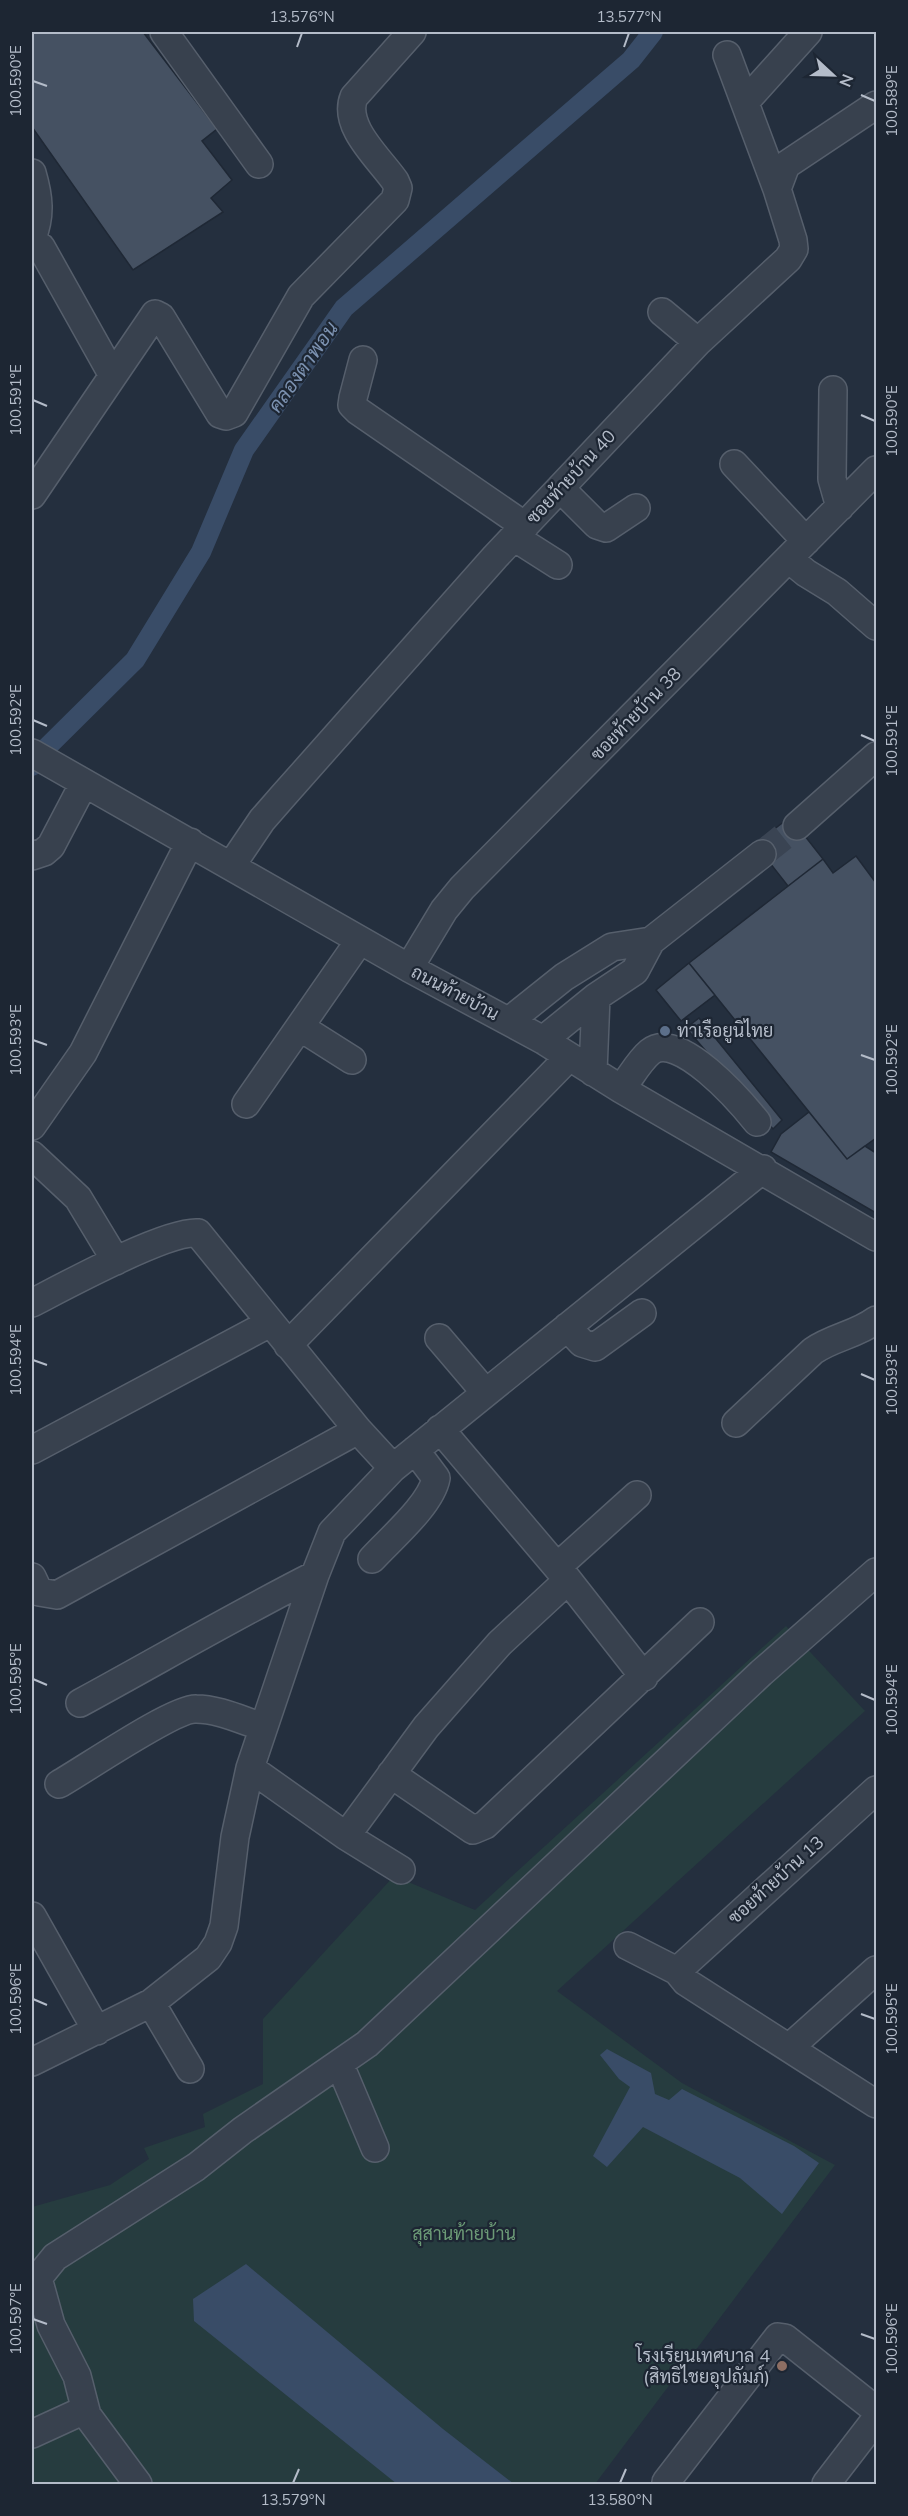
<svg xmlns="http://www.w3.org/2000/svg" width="908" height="2516" font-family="Mulish,Sarabun,sans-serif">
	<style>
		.green { fill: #263c3f }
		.water { fill: #394c67 }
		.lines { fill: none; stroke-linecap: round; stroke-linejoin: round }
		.canal { stroke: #394c67; stroke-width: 20 }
		.building { fill: #455162; stroke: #1f2835; stroke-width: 1.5 }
		.minor-tunnel { stroke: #3a4453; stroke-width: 27; stroke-dasharray: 27 14; stroke-linecap: butt }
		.minor-casing { stroke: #565f6c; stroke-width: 30 }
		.minor { stroke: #38414e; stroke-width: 27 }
		.ticks { fill: none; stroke: #b4bcc9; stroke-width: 2 }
		.service-dot { fill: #5c6f8a; stroke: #1d2633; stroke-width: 2 }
		.education-dot { fill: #8d6e63; stroke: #1d2633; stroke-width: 2 }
		.labels { text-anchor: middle; stroke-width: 4.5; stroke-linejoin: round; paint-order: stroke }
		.street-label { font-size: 18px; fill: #b4bcc9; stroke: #1d2633 }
		.poi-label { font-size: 18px; fill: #b4bcc9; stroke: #1d2633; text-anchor: start }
		.park-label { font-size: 18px; fill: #6b9a76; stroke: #1d2633 }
		.water-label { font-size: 20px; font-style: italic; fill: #7c92b1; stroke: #1d2633 }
		.neatline { fill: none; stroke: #b4bcc9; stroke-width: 2 }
		.ticks-label { font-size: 15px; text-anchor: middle; fill: #b4bcc9 }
	</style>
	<rect width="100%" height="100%" fill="#242f3e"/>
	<path class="green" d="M786 1626 865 1711 557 1991 682 2083 835 2165 595 2484H32V2207L110 2185 149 2159 144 2148 205 2127 203 2114 263 2084V2019L394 1876 475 1910Z"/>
	<path class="water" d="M607 2049 651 2073 655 2094 669 2100 682 2089 794 2146 819 2163 782 2214 740 2178 643 2127 607 2167 593 2156 630 2087 619 2079 600 2055Z
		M246 2264 443 2429 514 2484H397L194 2321 193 2299Z"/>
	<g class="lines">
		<path class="canal" d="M32 766 37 757 135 660 201 552 244 450 344 308 631 60 653 32"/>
	</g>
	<path class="building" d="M32 32H143L217 129 202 141 232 180 211 198 223 212 133 270 32 127Z
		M790 817 823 859 788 886 755 844Z
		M856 856 876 883V1138L847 1159 689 963 823 859 833 873Z
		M689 963 715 995 681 1021 656 990Z
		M699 1018 782 1120 773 1129 686 1028Z
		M809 1112 847 1159 865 1146 876 1153V1213L771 1152 781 1134Z"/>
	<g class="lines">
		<path class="minor-tunnel" d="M762 854 797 826"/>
		<defs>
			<path id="minor" d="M164 32 259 164
				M727 55 777 189
				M745 102 808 32
				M32 173C39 197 41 215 32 238
				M32 243 41 247 112 374
				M662 312 698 342
				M363 360 353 398 352 405 358 411 525 526
				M833 390 832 479 840 507
				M734 464 806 541
				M560 488 597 525 606 528 636 508
				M32 495 155 314 161 317 220 414 226 416 234 413 301 296 395 200 398 188 395 181C379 158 342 126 354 97L412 32
				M514 537 558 565
				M789 559 806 573 837 592 876 626
				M32 753 409 968 543 1040 621 1089 876 1237
				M797 826 876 756
				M32 856 44 852 51 846 84 783
				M231 866 262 820 283 796 495 557 698 342 788 259 794 249 793 240 777 189 786 165 876 105
				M409 968 444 910 462 888 876 470
				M509 1021 564 977 612 947 651 941
				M300 1027 352 1060
				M543 1040 596 997 635 971 651 941 762 854
				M593 1072 596 997
				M621 1089C630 1078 639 1061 650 1052 678 1029 741 1102 757 1122
				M246 1104 360 940
				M32 1126 83 1053 190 842
				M32 1155 78 1198 116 1261
				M32 1303C63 1287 167 1230 198 1233L358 1430 393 1468
				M567 1327 582 1343 595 1347 642 1313
				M439 1338 485 1392
				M288 1345 569 1057
				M736 1423 813 1351C833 1337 856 1335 876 1320
				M440 1429 557 1567
				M32 1450 270 1323
				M372 1559C390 1539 431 1505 436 1478L415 1450
				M32 1577 39 1592 57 1595 358 1430
				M568 1580 644 1677
				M80 1703C159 1660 236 1615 315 1575
				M250 1768 346 1836 401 1870
				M391 1774 473 1830 485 1825 700 1622
				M59 1784C84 1770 174 1708 196 1709 218 1709 241 1720 263 1727
				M346 1836 426 1727 500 1643 568 1580 557 1567 637 1495
				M32 1916 97 2031
				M628 1946 677 1971 686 1982 876 2104
				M677 1971 876 1790
				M151 2003 190 2069
				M790 2047 876 1970
				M32 2062 151 2003 208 1958 218 1943 224 1926 235 1837 250 1768 315 1575 332 1532 393 1468 763 1169
				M340 2065 375 2148
				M87 2415 138 2484
				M32 2434 80 2412 87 2415 77 2376 51 2325 38 2278 55 2257 196 2167 243 2130 367 2044 761 1673 876 1572
				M666 2482 778 2337 785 2338 876 2410
				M826 2484 876 2419"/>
		</defs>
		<use href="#minor" class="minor-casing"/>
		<use href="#minor" class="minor"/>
	</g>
	<path class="ticks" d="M297 47 302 33M624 47 629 33M33 81 47 86M861 95 875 101M33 400 47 406M861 415 875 421M33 720 47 726M861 735 875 741M33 1040 47 1045M861 1055 875 1060M33 1360 47 1365M861 1374 875 1380M33 1679 47 1685M861 1694 875 1700M33 1999 47 2005M861 2014 875 2019M33 2319 47 2324M861 2334 875 2339M293 2483 299 2469M620 2483 626 2469"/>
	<circle class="service-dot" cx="665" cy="1031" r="6"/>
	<circle class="education-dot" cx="782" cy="2366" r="6"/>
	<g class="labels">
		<g class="street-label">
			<text transform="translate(571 477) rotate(-47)" y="6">ซอยท้ายบ้าน 40</text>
			<text transform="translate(636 714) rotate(-46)" y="6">ซอยท้ายบ้าน 38</text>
			<text transform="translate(455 993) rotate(28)" y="6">ถนนท้ายบ้าน</text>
			<text transform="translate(776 1880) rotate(-42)" y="6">ซอยท้ายบ้าน 13</text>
		</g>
		<g class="poi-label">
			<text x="677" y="1037">ท่าเรือยูนิไทย</text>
			<text x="770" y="2362" text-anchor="end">โรงเรียนเทศบาล 4<tspan x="770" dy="21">(สิทธิไชยอุปถัมภ์)</tspan></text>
		</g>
		<g class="park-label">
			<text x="464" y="2240">สุสานท้ายบ้าน</text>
		</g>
		<g class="water-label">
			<text transform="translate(303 367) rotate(-55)" y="7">คลองตาพอน</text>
		</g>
	</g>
	<rect width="908" height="2516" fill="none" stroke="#1d2633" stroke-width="66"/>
	<g transform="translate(833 75) rotate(112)" stroke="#1d2633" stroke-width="4.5" paint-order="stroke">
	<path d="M0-4.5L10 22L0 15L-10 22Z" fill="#b4bcc9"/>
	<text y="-9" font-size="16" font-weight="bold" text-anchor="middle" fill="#b4bcc9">N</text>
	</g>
	<rect x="33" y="33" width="842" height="2450" class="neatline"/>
	<g class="ticks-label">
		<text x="302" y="22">13.576°N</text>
		<text x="629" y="22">13.577°N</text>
		<text transform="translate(16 81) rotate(-90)" y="5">100.590°E</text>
		<text transform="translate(892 101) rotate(-90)" y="5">100.589°E</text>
		<text transform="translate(16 400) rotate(-90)" y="5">100.591°E</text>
		<text transform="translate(892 421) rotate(-90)" y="5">100.590°E</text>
		<text transform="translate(16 720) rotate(-90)" y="5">100.592°E</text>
		<text transform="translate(892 741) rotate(-90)" y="5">100.591°E</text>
		<text transform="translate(16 1040) rotate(-90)" y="5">100.593°E</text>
		<text transform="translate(892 1060) rotate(-90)" y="5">100.592°E</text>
		<text transform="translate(16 1360) rotate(-90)" y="5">100.594°E</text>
		<text transform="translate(892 1380) rotate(-90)" y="5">100.593°E</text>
		<text transform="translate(16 1679) rotate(-90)" y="5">100.595°E</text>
		<text transform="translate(892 1700) rotate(-90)" y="5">100.594°E</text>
		<text transform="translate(16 1999) rotate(-90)" y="5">100.596°E</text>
		<text transform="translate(892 2019) rotate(-90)" y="5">100.595°E</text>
		<text transform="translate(16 2319) rotate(-90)" y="5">100.597°E</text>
		<text transform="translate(892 2339) rotate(-90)" y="5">100.596°E</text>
		<text x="293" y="2505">13.579°N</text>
		<text x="620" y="2505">13.580°N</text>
	</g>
</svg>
